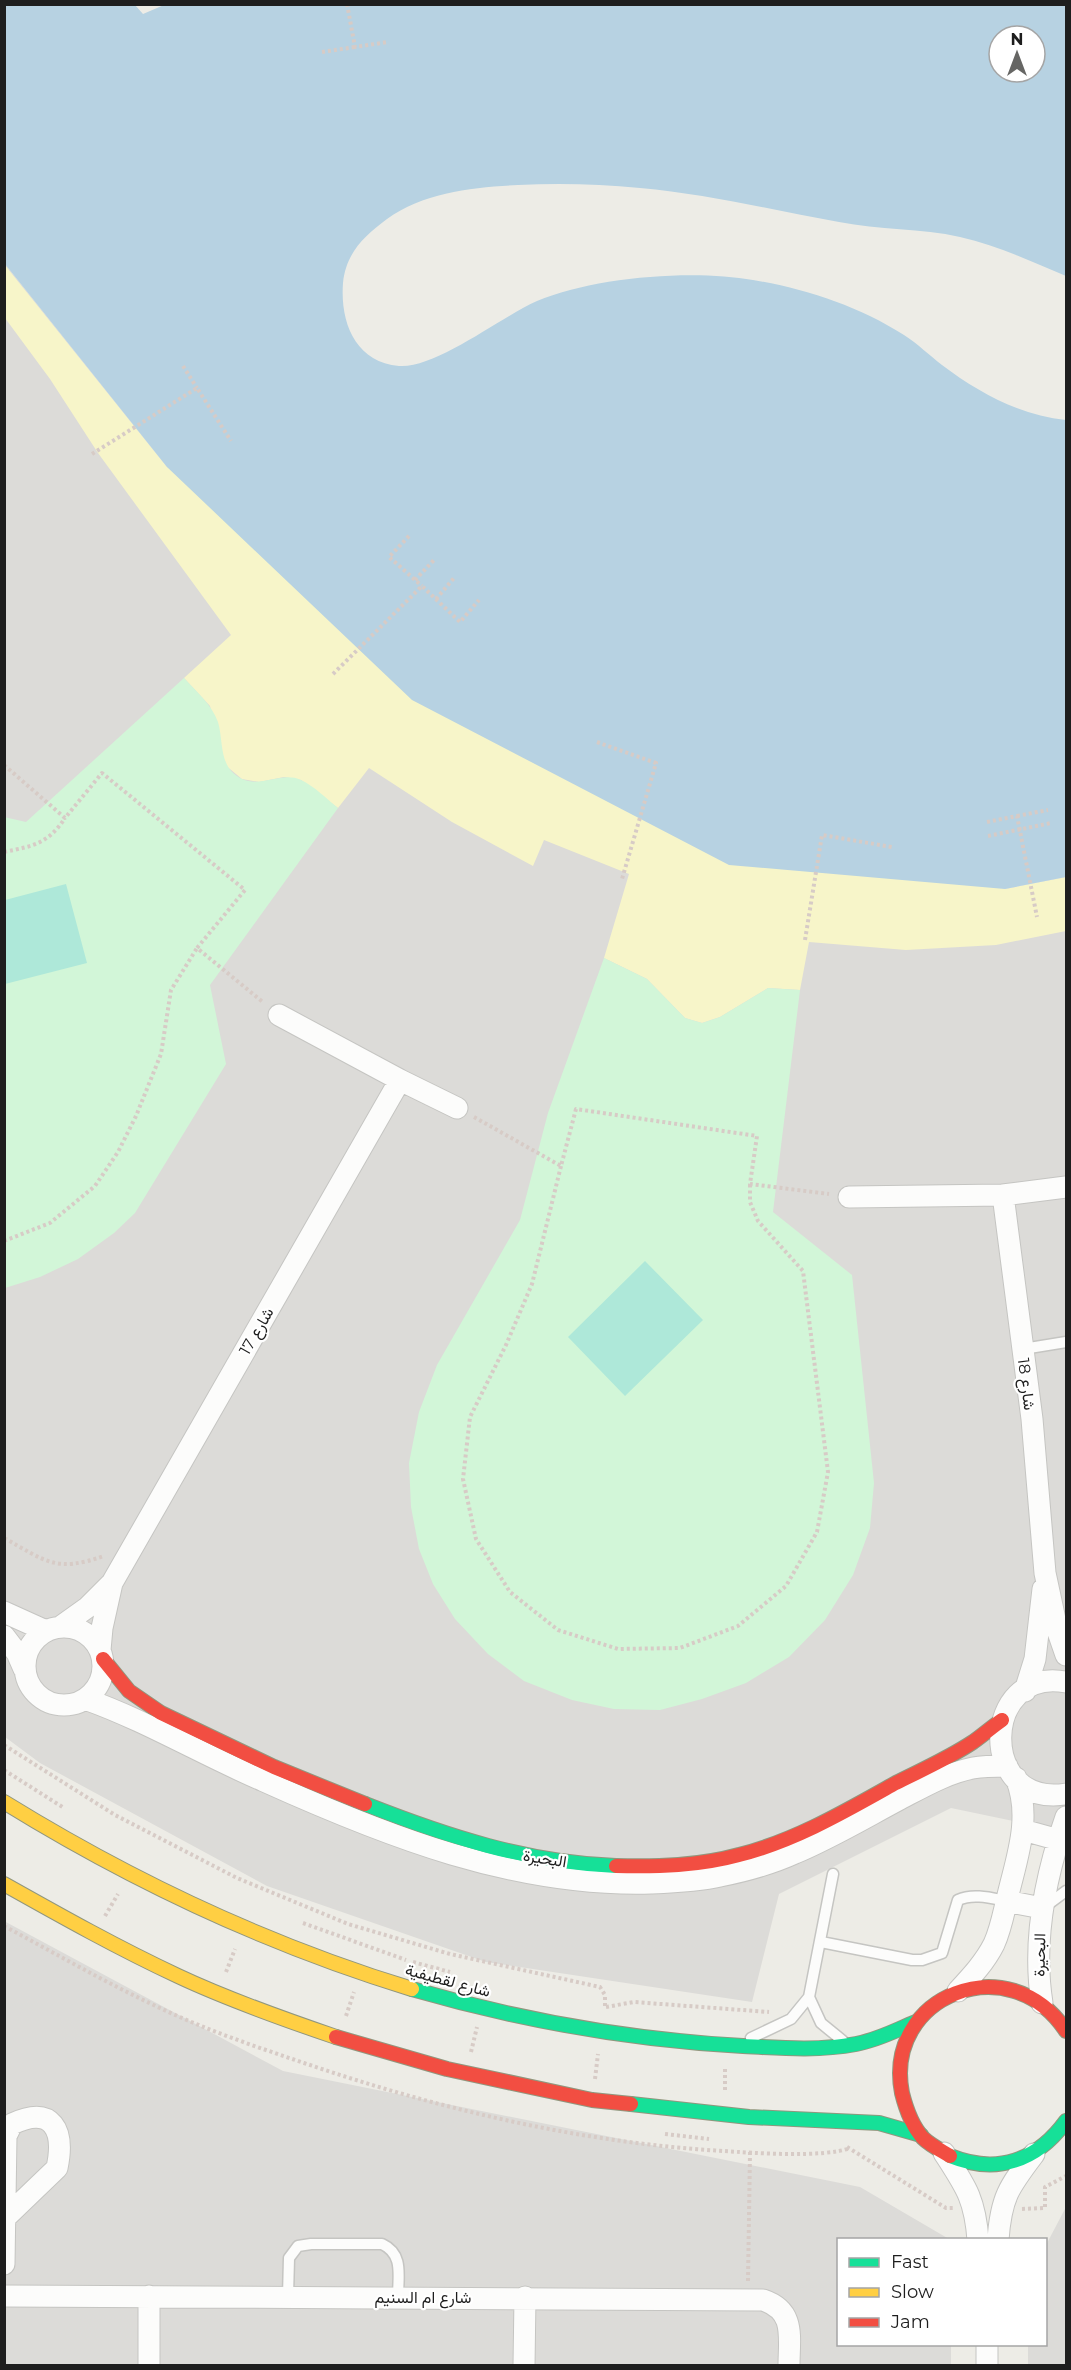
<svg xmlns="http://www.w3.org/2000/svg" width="1071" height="2370" font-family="Montserrat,Vazirmatn,sans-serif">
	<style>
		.residential { fill: #dcdbd8 }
		.sand { fill: #f7f5c9 }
		.park { fill: #d2f6d8 }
		.pitch { fill: #aee8d9 }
		.water { fill: #b7d2e2; fill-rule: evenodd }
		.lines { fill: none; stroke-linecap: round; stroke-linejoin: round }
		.lane-casing { stroke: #c5c5c2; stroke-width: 13 }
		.street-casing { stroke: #c5c5c2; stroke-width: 23 }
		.fast-casing { stroke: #91977e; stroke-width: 16 }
		.slow-casing { stroke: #91977e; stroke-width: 16 }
		.jam-casing { stroke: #91977e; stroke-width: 16 }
		.path { stroke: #d7cbc6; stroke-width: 4; stroke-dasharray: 3 3; stroke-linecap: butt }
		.lane { stroke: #fcfcfb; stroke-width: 10 }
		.street { stroke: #fcfcfb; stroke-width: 21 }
		.fast { stroke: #16e098; stroke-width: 14 }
		.slow { stroke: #ffcf43; stroke-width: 14 }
		.jam { stroke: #f24e42; stroke-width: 14 }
		.labels { text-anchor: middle; stroke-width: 4.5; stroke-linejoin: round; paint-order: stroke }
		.street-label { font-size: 16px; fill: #1e1e1e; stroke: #fff }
	</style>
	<rect width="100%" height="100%" fill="#edece6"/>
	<path class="residential" d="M5 264 167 467 1005 889 1066 877V1832L951 1808 779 1894 752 2002 486 1962 267 1886 40 1763 5 1737Z
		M4 1921 283 2071 860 2187 949 2239 838 2240V2344L951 2345V2365H5Z
		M1066 2207V2365H1028V2345L1046 2344V2245Z"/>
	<path class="sand" d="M4 264 167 467 1005 889 1066 877V931L996 945 906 950 809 942 800 990 768 988 720 1017 702 1023 685 1018 647 979 604 958 629 874 544 840 533 866 452 822 369 768 338 808 301 780 284 777 259 782 242 779 225 765 210 706 184 678 231 635 98 453 50 379 5 318Z"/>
	<path class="park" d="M184 678C196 691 212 705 218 722 224 743 218 767 242 779 261 788 282 771 301 780 314 786 327 799 338 808L210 985 226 1064 135 1213 114 1233 78 1259 40 1277 5 1288 4 817 26 822Z
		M604 958 647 979 685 1018 702 1023 720 1017 768 988 800 990 773 1212 852 1275 874 1483 870 1528 853 1575 825 1620 789 1657 746 1683 702 1699 660 1710 614 1709 572 1700 524 1681 488 1654 455 1619 433 1584 419 1549 411 1507 409 1463 419 1412 437 1365 520 1220 548 1113Z"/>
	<path class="pitch" d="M66 884 87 963 5 984V900Z
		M645 1261 703 1320 625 1396 568 1337Z"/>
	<path class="water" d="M164 5H1066V276C1032 262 997 245 960 237 921 228 879 230 839 222 773 210 707 194 640 188 599 184 559 183 518 185 474 187 424 192 387 219 364 236 346 253 343 283 340 322 355 362 399 366 435 369 501 317 537 301 593 277 693 269 753 280 806 289 858 306 904 335 918 344 929 355 942 365 979 393 1020 415 1066 420V877L1005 889 729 865 412 700 167 467 5 264V5H135L143 14ZM999 36H1035V72H999Z"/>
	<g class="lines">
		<defs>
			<path id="lane" d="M1023 1349 1066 1342
				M1043 1908 1066 1891
				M821 1942 912 1960H922L942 1953 958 1900C973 1893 991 1898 1006 1901
				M809 1997 821 2023 843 2041
				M751 2038 791 2019 809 1997 833 1874
				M288 2296 289 2258 298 2246 311 2244H382C404 2254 398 2276 398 2297"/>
			<path id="street" d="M279 1015 400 1080 457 1108
				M1003 1195 1032 1419 1045 1573 1057 1629 1066 1655
				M849 1197 1003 1195 1066 1187
				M4 1612 46 1631
				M25 1666a39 39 0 1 1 78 0a39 39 0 1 1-78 0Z
				M60 1627 88 1607 112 1583 400 1080
				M4 1636 17 1653 24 1669
				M100 1650 102 1628 112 1583
				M1066 1682C981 1666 977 1808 1066 1794
				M1025 1691 1035 1659 1043 1589
				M85 1699C147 1721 203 1755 264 1781 386 1836 515 1887 651 1883 674 1882 698 1881 720 1876 745 1871 771 1864 795 1853 831 1838 866 1817 900 1799 923 1787 947 1773 973 1768 984 1766 996 1766 1007 1766
				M1023 1830 1059 1840
				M1006 1901 1042 1908
				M958 1991C971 1977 985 1962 994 1944 1001 1929 1004 1911 1008 1895 1017 1857 1032 1817 1016 1778
				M1042 2003C1032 1940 1045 1877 1066 1817
				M944 2153C966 2187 975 2199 978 2240
				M998 2240C1001 2197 1009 2187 1034 2154
				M4 2264 6 2136 12 2124C53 2105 65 2130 57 2168L5 2218
				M4 2296 763 2300C796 2311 789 2337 789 2366
				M149 2366V2296
				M524 2366 525 2297
				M987 2366V2344"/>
			<path id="fast" d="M365 1804C446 1836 528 1863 616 1866
				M412 1989C519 2020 631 2040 743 2046 781 2048 819 2051 856 2044 878 2040 896 2030 916 2022
				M631 2104 749 2117 879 2123 921 2135
				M950 2156C997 2175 1037 2161 1066 2121"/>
			<path id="slow" d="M4 1802C132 1881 268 1945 412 1989
				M4 1884C61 1916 118 1948 178 1976 229 2000 283 2019 336 2037"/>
			<path id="jam" d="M103 1659 129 1691 161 1713 274 1767 365 1804
				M616 1866C658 1867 699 1866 739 1855 795 1841 846 1811 896 1783 922 1770 949 1758 973 1742 983 1735 992 1727 1002 1720
				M336 2037 447 2069 592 2100 631 2104
				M950 2156C942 2151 930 2145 923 2138 912 2126 906 2109 902 2093 883 1996 1009 1945 1066 2031"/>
		</defs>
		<use href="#lane" class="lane-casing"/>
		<use href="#street" class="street-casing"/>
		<use href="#fast" class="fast-casing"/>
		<use href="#slow" class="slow-casing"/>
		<use href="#jam" class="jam-casing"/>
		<path class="path" d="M347 4 355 47 388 42
			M322 52 355 47
			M183 366 197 388
			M92 454 197 388 231 441
			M409 536 389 557 422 586
			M415 580 435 559
			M436 599 454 578
			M333 674 422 586 460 622 479 600
			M597 742 656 763 622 879
			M4 765 65 818 102 773 245 890 197 948 264 1003
			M1017 816 1048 810
			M987 822 1017 816 1037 917
			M988 836 1051 823
			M4 852C33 846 48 844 65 818
			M805 940 822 835 892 847
			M474 1117 561 1166 576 1109 757 1136 750 1184 829 1194
			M561 1166 532 1284 506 1345 470 1417 463 1479 476 1539 510 1592 558 1630 618 1649 680 1648 738 1626 786 1586 817 1532 828 1472 803 1271 758 1221 750 1202V1184
			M4 1241 50 1223 95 1186 118 1152 136 1116 161 1054 171 990 197 948
			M4 1538C46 1561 55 1573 104 1556
			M4 1745 115 1815 237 1878 348 1924 450 1954 600 1987 605 1995V2007
			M4 1770 64 1808
			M105 1916 118 1894
			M303 1923 406 1960
			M4 1926C60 1956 115 1988 173 2014 215 2033 260 2048 304 2063 439 2109 581 2143 724 2151 753 2153 824 2158 850 2148
			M413 1962 450 1972
			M226 1972 235 1949
			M606 2007 634 2002 769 2012
			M346 2016 354 1992
			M471 2052 477 2027
			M595 2079 598 2054
			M725 2090V2068
			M665 2134 709 2139
			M847 2147 946 2208H954
			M1022 2209 1045 2208V2187L1066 2176
			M748 2281 750 2152"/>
		<use href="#lane" class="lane"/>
		<use href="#street" class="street"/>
		<use href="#fast" class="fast"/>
		<use href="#slow" class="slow"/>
		<use href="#jam" class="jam"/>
	</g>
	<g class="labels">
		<g class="street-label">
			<text transform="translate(256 1331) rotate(-60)" y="6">شارع 17</text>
			<text transform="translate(1027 1384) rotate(83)" y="6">شارع 18</text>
			<text transform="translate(545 1858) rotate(9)" y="6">البحيرة</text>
			<text transform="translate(1039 1955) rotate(-89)" y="6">البحيرة</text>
			<text transform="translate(448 1980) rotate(15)" y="6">شارع لقطيفية</text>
			<text x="423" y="2303">شارع ام السنيم</text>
		</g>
	</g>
	<rect width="1071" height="2370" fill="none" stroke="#1e1e1e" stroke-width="12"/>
	<rect x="837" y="2238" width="210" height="108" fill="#ffffff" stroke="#a5a5a5" stroke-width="1.5"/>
	<rect x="849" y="2258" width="30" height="9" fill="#16e098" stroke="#a5a5a5" stroke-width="1.5"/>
	<text x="891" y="2268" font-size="18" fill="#1e1e1e">Fast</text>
	<rect x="849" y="2288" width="30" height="9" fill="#ffcf43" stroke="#a5a5a5" stroke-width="1.5"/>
	<text x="891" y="2298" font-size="18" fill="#1e1e1e">Slow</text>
	<rect x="849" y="2318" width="30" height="9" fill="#f24e42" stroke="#a5a5a5" stroke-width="1.5"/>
	<text x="891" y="2328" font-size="18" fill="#1e1e1e">Jam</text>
	<g transform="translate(1017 54)"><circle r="28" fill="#ffffff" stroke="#a5a5a5" stroke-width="1.5"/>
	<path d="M0-4.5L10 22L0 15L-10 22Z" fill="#666664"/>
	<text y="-9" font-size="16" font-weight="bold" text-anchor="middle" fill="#1e1e1e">N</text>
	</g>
</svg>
